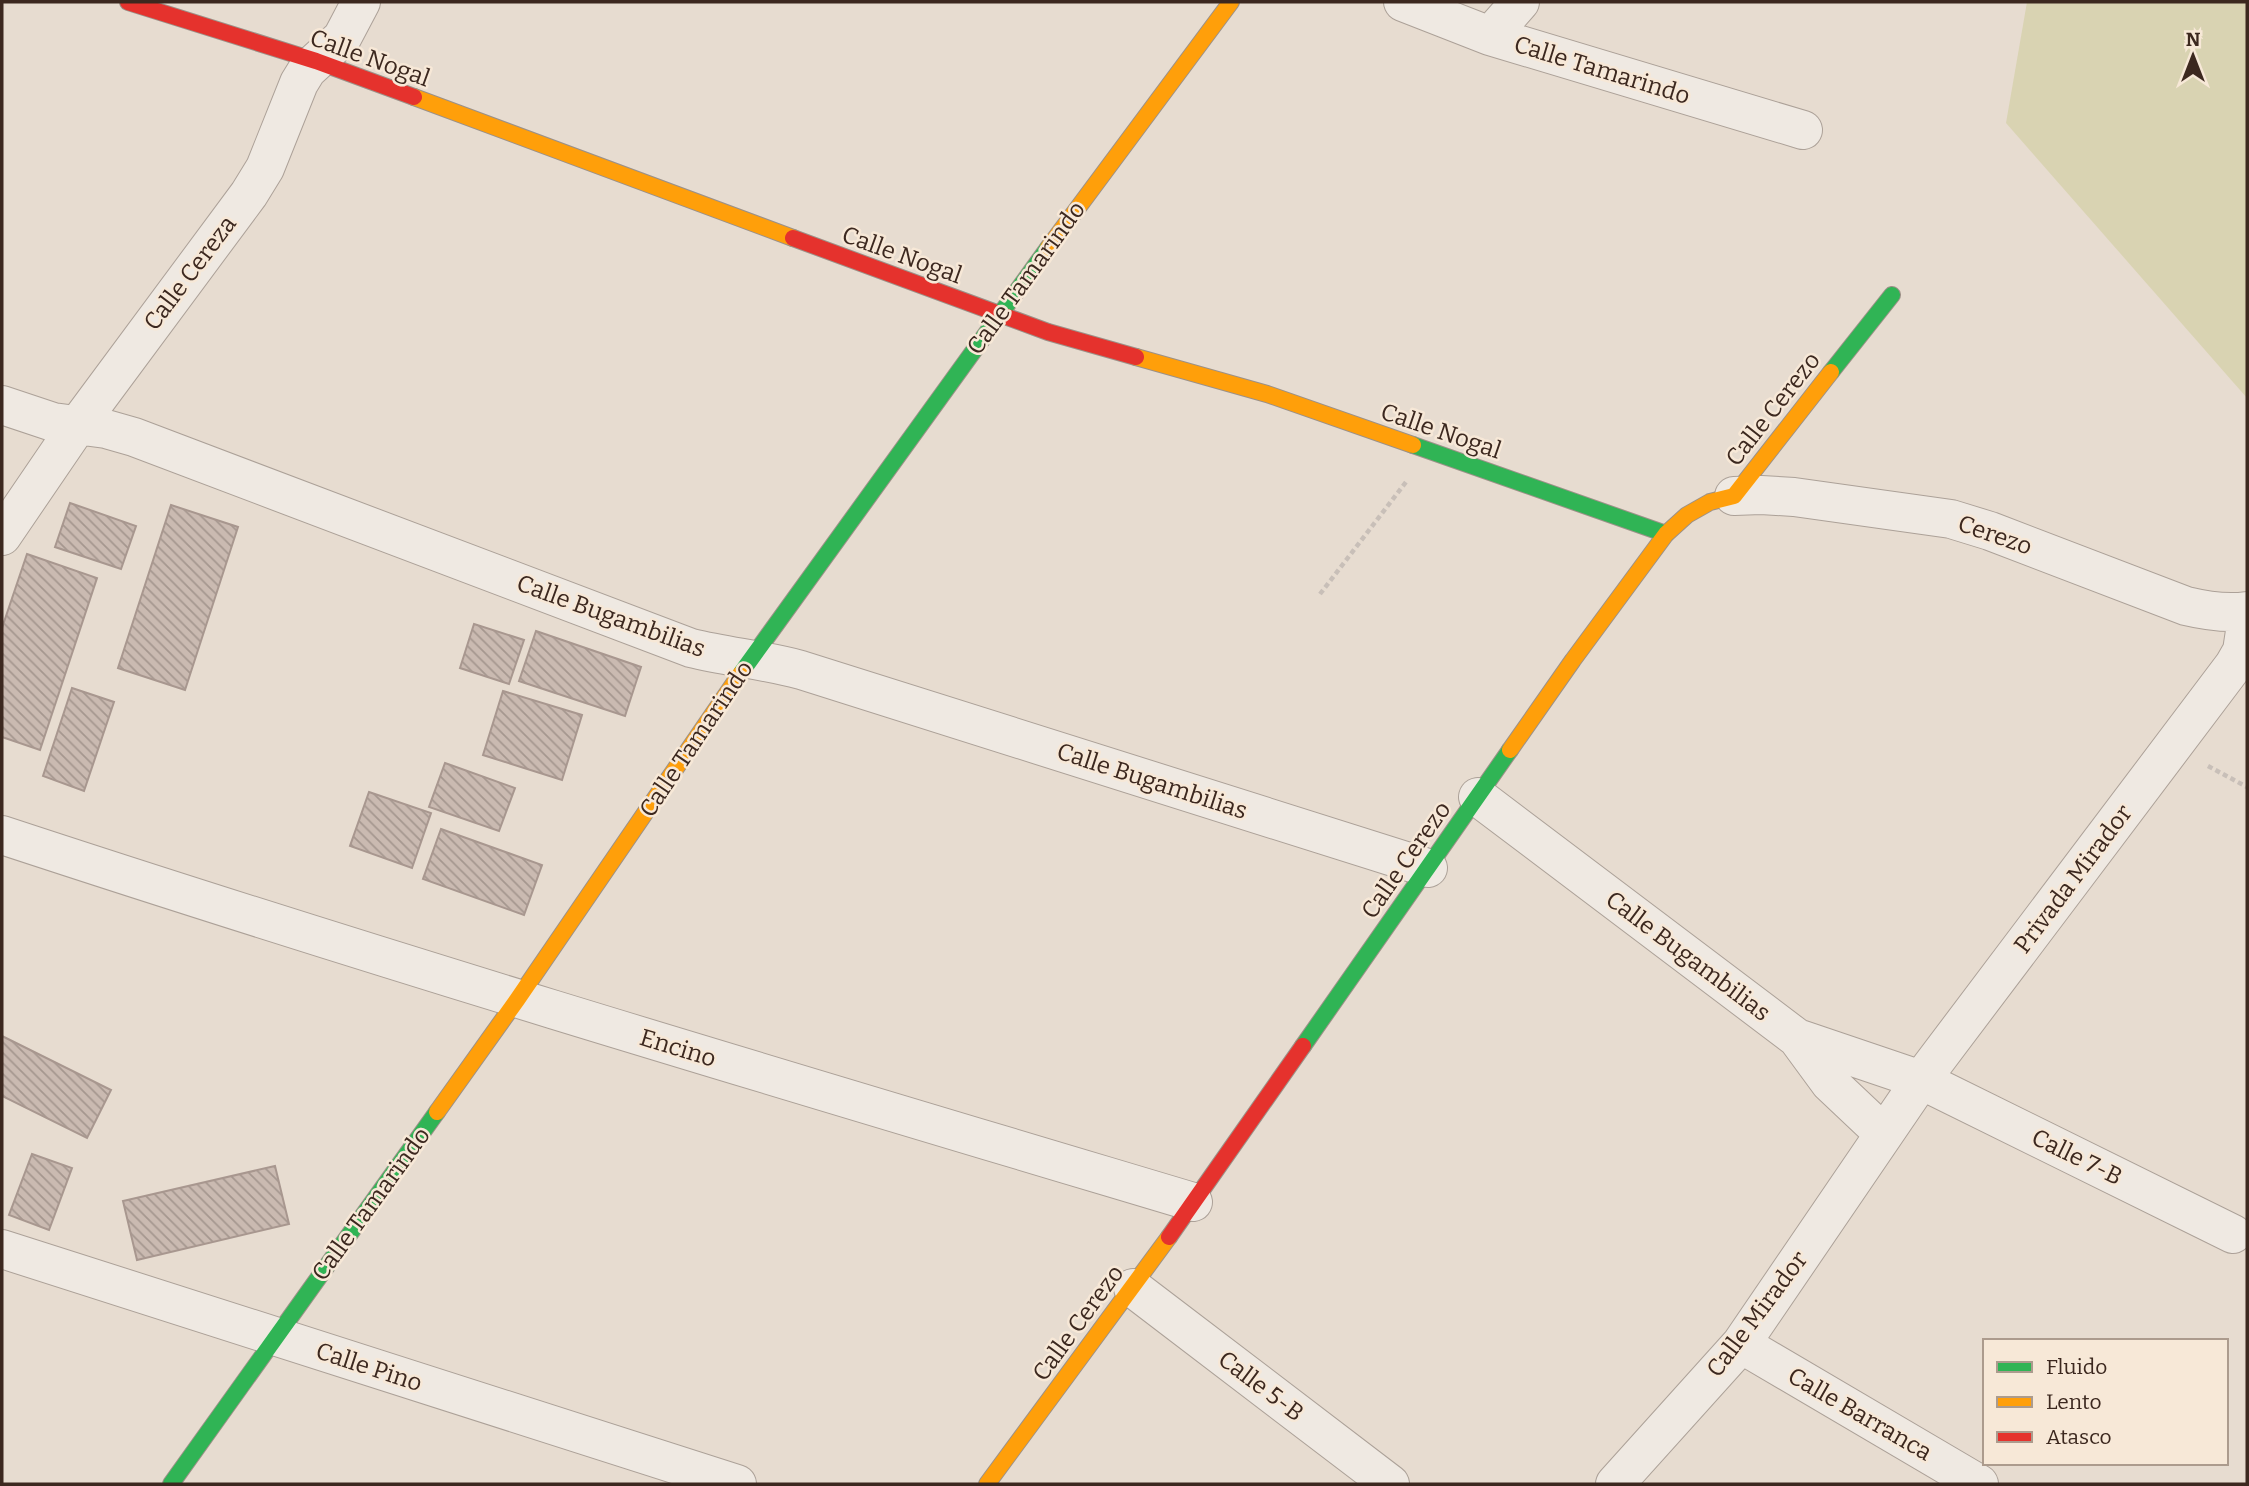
<svg xmlns="http://www.w3.org/2000/svg" width="2249" height="1486" font-family="Bitter,serif">
	<style>
		.park { fill: #d9d3b2 }
		.building { fill: url(#building-back-hatch); stroke: #a8978f; stroke-width: 2 }
		.lines { fill: none; stroke-linecap: round; stroke-linejoin: round }
		.street-casing { stroke: #aca198; stroke-width: 40 }
		.fast-casing { stroke: #9c9188; stroke-width: 18 }
		.slow-casing { stroke: #9c9188; stroke-width: 18 }
		.jam-casing { stroke: #9c9188; stroke-width: 18 }
		.path { stroke: #c8bfb8; stroke-width: 4.5; stroke-dasharray: 5 3.5; stroke-linecap: butt }
		.street { stroke: #efe9e2; stroke-width: 38 }
		.fast { stroke: #30b455; stroke-width: 16 }
		.slow { stroke: #ff9f0a; stroke-width: 16 }
		.jam { stroke: #e5322d; stroke-width: 16 }
		.labels { text-anchor: middle; stroke-width: 5; stroke-linejoin: round; paint-order: stroke }
		.street-label { font-size: 24px; fill: #3c281f; stroke: #f7e8d7 }
	</style>
	<defs>
		<pattern id="building-back-hatch" width="6" height="6" patternUnits="userSpaceOnUse" patternTransform="scale(1.75)"><rect width="6" height="6" fill="#cabab1"/><path d="M-1 5l2 2M0 0l6 6M5-1l2 2" fill="none" stroke="#a5978f"/></pattern>
	</defs>
	<rect width="100%" height="100%" fill="#e7dcd0"/>
	<path class="park" d="M2027 2H2247V398L2006 123Z"/>
	<path class="building" d="M70 503 136 526 121 569 55 547Z
		M171 505 238 527 185 690 118 668Z
		M27 554 97 578 40 750 2 737V628Z
		M474 624 524 640 509 684 460 668Z
		M536 631 641 667 625 716 519 681Z
		M72 688 114 702 84 791 43 776Z
		M503 691 582 715 562 780 483 755Z
		M445 763 515 788 499 831 429 807Z
		M369 792 431 813 412 868 350 846Z
		M441 829 542 865 524 915 423 879Z
		M2 1036 111 1090 87 1138 2 1096Z
		M32 1154 72 1168 49 1230 9 1215Z
		M275 1166 289 1224 137 1260 123 1201Z"/>
	<g class="lines">
		<defs>
			<path id="street" d="M1403 2 1490 36 1803 130
				M1490 36 1520 2
				M2 405 53 422 106 429 134 437 691 648C728 657 765 660 801 670L1428 868
				M1734 496 1761 495 1794 497 1951 519 1990 531 2186 606C2207 611 2226 614 2247 611
				M2 536 77 426 249 194 265 168 299 83 307 70 342 38 361 2
				M1478 797 1797 1038 1830 1083 1884 1134
				M2 835C397 965 795 1083 1193 1202
				M1797 1038 1921 1080 2233 1234
				M2 1249 737 1484
				M1133 1288 1390 1484
				M1741 1344 1979 1484
				M1615 1484 1741 1344 1921 1080 2234 665 2242 651 2247 618"/>
			<path id="fast" d="M1831 372 1892 295
				M1413 445 1666 534
				M741 673 1048 248
				M1303 1046 1510 750
				M171 1484 437 1112"/>
			<path id="slow" d="M414 97 793 238
				M1048 248 1231 2
				M1136 357 1267 394 1413 445
				M1510 750 1573 660 1666 534 1687 515 1710 502 1734 496 1831 372
				M437 1112 517 1000 741 673
				M987 1484 1169 1237"/>
			<path id="jam" d="M128 2 316 61 414 97
				M793 238 1048 332 1136 357
				M1169 1237 1303 1046"/>
		</defs>
		<use href="#street" class="street-casing"/>
		<use href="#fast" class="fast-casing"/>
		<use href="#slow" class="slow-casing"/>
		<use href="#jam" class="jam-casing"/>
		<path class="path" d="M1320 594 1406 482
			M2208 766 2247 787"/>
		<use href="#street" class="street"/>
		<use href="#fast" class="fast"/>
		<use href="#slow" class="slow"/>
		<use href="#jam" class="jam"/>
	</g>
	<g class="labels">
		<g class="street-label">
			<text transform="translate(370 58) rotate(20)" y="8">Calle Nogal</text>
			<text transform="translate(1602 70) rotate(17)" y="8">Calle Tamarindo</text>
			<text transform="translate(902 255) rotate(20)" y="8">Calle Nogal</text>
			<text transform="translate(190 273) rotate(-53)" y="8">Calle Cereza</text>
			<text transform="translate(1026 278) rotate(-54)" y="8">Calle Tamarindo</text>
			<text transform="translate(1773 409) rotate(-52)" y="8">Calle Cerezo</text>
			<text transform="translate(1441 431) rotate(19)" y="8">Calle Nogal</text>
			<text transform="translate(1995 535) rotate(19)" y="8">Cerezo</text>
			<text transform="translate(611 616) rotate(20)" y="8">Calle Bugambilias</text>
			<text transform="translate(696 739) rotate(-56)" y="8">Calle Tamarindo</text>
			<text transform="translate(1152 781) rotate(18)" y="8">Calle Bugambilias</text>
			<text transform="translate(1406 860) rotate(-55)" y="8">Calle Cerezo</text>
			<text transform="translate(2073 879) rotate(-53)" y="8">Privada Mirador</text>
			<text transform="translate(1688 956) rotate(37)" y="8">Calle Bugambilias</text>
			<text transform="translate(678 1048) rotate(17)" y="8">Encino</text>
			<text transform="translate(2077 1157) rotate(26)" y="8">Calle 7-B</text>
			<text transform="translate(371 1204) rotate(-54)" y="8">Calle Tamarindo</text>
			<text transform="translate(1757 1314) rotate(-53)" y="8">Calle Mirador</text>
			<text transform="translate(1078 1323) rotate(-54)" y="8">Calle Cerezo</text>
			<text transform="translate(369 1367) rotate(18)" y="8">Calle Pino</text>
			<text transform="translate(1261 1386) rotate(37)" y="8">Calle 5-B</text>
			<text transform="translate(1860 1414) rotate(30)" y="8">Calle Barranca</text>
		</g>
	</g>
	<rect width="2249" height="1486" fill="none" stroke="#3c281f" stroke-width="7"/>
	<rect x="1983" y="1339" width="245" height="126" fill="#f7e8d7" stroke="#ac9b8d" stroke-width="2"/>
	<rect x="1997" y="1362" width="35" height="10" fill="#30b455" stroke="#ac9b8d" stroke-width="2"/>
	<text x="2046" y="1374" font-size="21" fill="#3c281f">Fluido</text>
	<rect x="1997" y="1397" width="35" height="10" fill="#ff9f0a" stroke="#ac9b8d" stroke-width="2"/>
	<text x="2046" y="1409" font-size="21" fill="#3c281f">Lento</text>
	<rect x="1997" y="1432" width="35" height="10" fill="#e5322d" stroke="#ac9b8d" stroke-width="2"/>
	<text x="2046" y="1444" font-size="21" fill="#3c281f">Atasco</text>
	<g transform="translate(2193 56)" stroke="#f7e8d7" stroke-width="5" paint-order="stroke">
	<path d="M0-5L12 26L0 18L-12 26Z" fill="#3c281f"/>
	<text y="-10" font-size="19" font-weight="bold" text-anchor="middle" fill="#3c281f">N</text>
	</g>
</svg>
